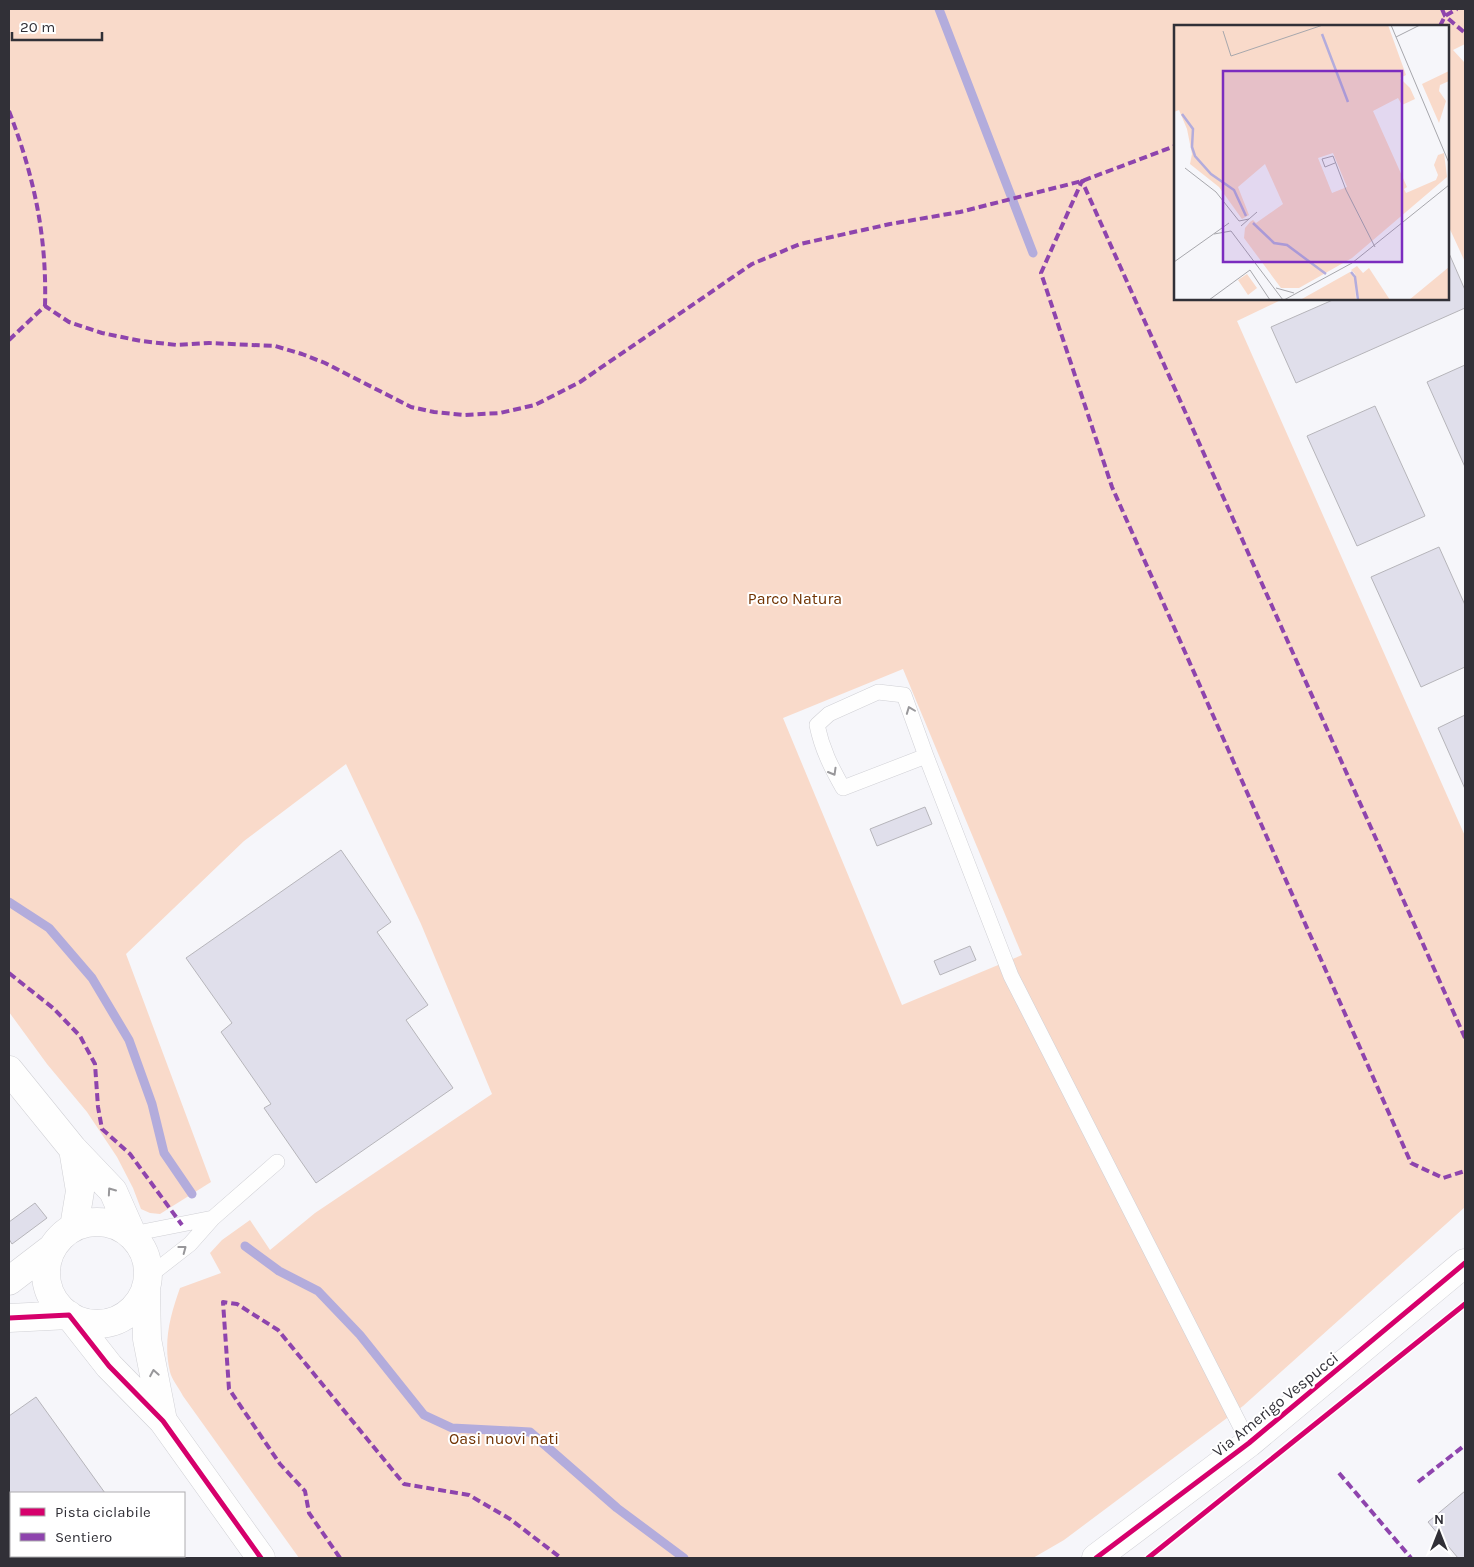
<svg xmlns="http://www.w3.org/2000/svg" width="1474" height="1567" font-family="Karla,sans-serif">
	<style>
		.green { fill: #f9daca; fill-rule: evenodd }
		.lines { fill: none; stroke-linecap: round; stroke-linejoin: round }
		.stream { stroke: #b3acdc; stroke-width: 9 }
		.building { fill: #e0dfeb; stroke: #b6b5ba }
		.service-casing { stroke: #d0d0d5; stroke-width: 16 }
		.minor-casing { stroke: #d0d0d5; stroke-width: 29 }
		.service { stroke: #fefefe; stroke-width: 15 }
		.minor { stroke: #fefefe; stroke-width: 28 }
		.quiet { stroke: #8e44ad; stroke-width: 4; stroke-dasharray: 8 4; stroke-linecap: butt }
		.cycleway-casing { stroke: #fff; stroke-width: 8 }
		.cycleway { stroke: #d6006c; stroke-width: 5 }
		.oneway { stroke: #98979a }
		.labels { text-anchor: middle; stroke-width: 4; stroke-linejoin: round; paint-order: stroke }
		.park-label { font-size: 16px; fill: #713303; stroke: #fff }
		.street-label { font-size: 16px; fill: #313037; stroke: #fff }
		.inset-river { fill: none; stroke: #b3acdc; stroke-width: 2.5 }
		.inset-road { fill: none; stroke: #a7a7ac; stroke-width: 1 }
		.view { fill: #7b2cbf; fill-opacity: 0.15; stroke: #7b2cbf; stroke-width: 2.5 }
		.inset-edge { fill: none; stroke: #313037; stroke-width: 2.5 }
	</style>
	<rect width="100%" height="100%" fill="#f6f6fa"/>
	<path class="green" d="M9 9H1465V44L1453 50 1465 63V262L1448 225V26H1175V299H1283L1237 321 1465 836V1207L1243 1406 1064 1540 1033 1558H299L183 1396C179 1388 172 1380 170 1372 163 1342 170 1316 180 1288L221 1273 210 1253 222 1240 250 1220 270 1250 315 1213 492 1094 421 924 346 764 244 841 126 954 211 1182 160 1214 150 1213 141 1209 133 1188 117 1157 87 1112 47 1064 9 1012ZM903 669 1022 955 902 1005 783 718Z"/>
	<g class="lines">
		<path class="stream" d="M939 9 1033 253
			M9 902 49 928 92 978 129 1040 152 1104 164 1153 192 1194
			M245 1246 279 1271 318 1291 360 1335 424 1415 452 1428 530 1432 617 1508 684 1558"/>
	</g>
	<path class="building" d="M1448 251 1465 290V308L1296 383 1271 327 1335 299H1448Z
		M1465 365V467L1427 382Z
		M1375 406 1425 516 1357 546 1307 436Z
		M1439 547 1465 605V667L1421 687 1371 577Z
		M1465 715V789L1438 728Z
		M925 807 932 824 877 846 870 829Z
		M341 850 391 922 377 932 428 1005 406 1020 453 1088 316 1183 264 1108 271 1104 221 1032 232 1023 186 958Z
		M970 946 976 960 940 975 934 961Z
		M35 1203 47 1218 12 1244 9 1239V1222Z
		M36 1397 105 1493H11V1556H141L138 1558H9V1416Z
		M1465 1491V1558H1458L1428 1522Z"/>
	<g class="lines">
		<defs>
			<path id="service" d="M926 756 843 788C831 767 822 749 817 725L829 714 878 692 904 695 926 756 1011 976 1249 1443
				M132 1234 213 1218
				M149 1276 190 1244 213 1218 277 1162"/>
			<path id="minor" d="M9 1070 73 1149 113 1191 132 1234
				M73 1149 80 1191 74 1227
				M46 1273a51 51 0 1 1 102 0a51 51 0 1 1-102 0Z
				M9 1281 52 1248
				M146 1290 147 1339 163 1421
				M9 1318 69 1315 109 1366 163 1421 261 1558
				M1096 1558 1249 1443 1465 1263"/>
		</defs>
		<use href="#service" class="service-casing"/>
		<use href="#minor" class="minor-casing"/>
		<use href="#service" class="service"/>
		<use href="#minor" class="minor"/>
		<path class="quiet" d="M1442 9 1445 16 1465 33
			M1440 26 1445 16 1457 9
			M9 111C34 176 47 236 45 306
			M9 340 45 306 69 322 102 333 141 341 177 345 209 343 275 346 302 354 325 363 411 407 434 412 464 415 500 413 535 405 580 382 752 264 800 244 890 224 960 212 1082 181 1175 146
			M9 973 53 1008 80 1036 95 1064 98 1107 102 1129 130 1154 182 1225
			M1465 1038 1082 181 1041 273 1112 487 1411 1163 1443 1178 1465 1171
			M1339 1473 1411 1558
			M1418 1482 1465 1445
			M340 1558 309 1513 305 1491 280 1464 229 1389 223 1302 237 1304 278 1330 404 1484 469 1495 510 1519 561 1558"/>
		<defs>
			<path id="cycleway" d="M9 1318 69 1315 109 1366 163 1421 261 1558
				M1096 1558 1249 1443 1465 1263
				M1148 1558 1465 1304"/>
		</defs>
		<use href="#cycleway" class="cycleway-casing"/>
		<use href="#cycleway" class="cycleway"/>
	</g>
	<defs><path id="oneway-chevron" d="M-2-3.5L2.5 0L-2 3.5" fill="none" stroke-width="1.6" stroke-linecap="round" stroke-linejoin="round" transform="scale(1.25)"/></defs>
	<g class="oneway">
		<use href="#oneway-chevron" transform="translate(910 710) rotate(-111)"/>
		<use href="#oneway-chevron" transform="translate(833 772) rotate(60)"/>
		<use href="#oneway-chevron" transform="translate(111 1191) rotate(-125)"/>
		<use href="#oneway-chevron" transform="translate(183 1249) rotate(-37)"/>
		<use href="#oneway-chevron" transform="translate(154 1373) rotate(-100)"/>
	</g>
	<g class="labels">
		<g class="park-label">
			<text x="795" y="604">Parco Natura</text>
			<text x="504" y="1444">Oasi nuovi nati</text>
		</g>
		<g class="street-label">
			<text transform="translate(1275 1404) rotate(-39)" y="6">Via Amerigo Vespucci</text>
		</g>
	</g>
	<g transform="translate(1174 25)">
		<rect width="275" height="275" fill="#f6f6fa"/>
		<path d="M0 0H214L232 50 226 53 236 63 241 74 228 80 224 73 199 86 233 162 230 164 232 168 262 155 264 150 260 140 264 130 270 128 273 152 178 233 125 263H107L70 213 71 203 76 197 79 195 82 198 109 179 91 139 64 162 75 190 68 194 45 162 16 139 18 129 13 104 5 85 0 87ZM159 128 173 162 158 168 144 133ZM275 46V56L266 60 265 66 272 76 265 98 248 59ZM183 241 189 248 195 243 216 275H185L181 249 177 245ZM275 242V275H235ZM176 247 181 254 182 275H126ZM73 249 83 263 74 270 64 255Z" fill="#f9daca" fill-rule="evenodd"/>
		<path class="inset-river" d="M148 9 174 77M8 89 19 104 18 122 21 131 37 149 60 165 72 191M79 198 100 218 113 220 152 249M177 247 181 252 184 275"/>
		<path class="inset-road" d="M217 0 275 138M49 6 57 31 149 0M222 12 246 0M161 138 151 142 148 134 159 131 172 165 201 222M11 143 42 167 65 196 75 194M67 201 83 187M40 209 57 206 109 275M0 237 55 198M102 263 120 268M35 275 76 245 96 275M110 275 178 238 275 160"/>
		<path class="view" d="M49 46H228V237H49Z"/>
		<rect width="275" height="275" class="inset-edge"/>
	</g>
	<rect width="1474" height="1567" fill="none" stroke="#313037" stroke-width="20"/>
	<rect x="10" y="1492" width="175" height="65" fill="#ffffff" stroke="#adacaf"/>
	<rect x="20" y="1508" width="25" height="8" fill="#d6006c" stroke="#adacaf"/>
	<text x="55" y="1517" font-size="15" fill="#313037">Pista ciclabile</text>
	<rect x="20" y="1533" width="25" height="8" fill="#8e44ad" stroke="#adacaf"/>
	<text x="55" y="1542" font-size="15" fill="#313037">Sentiero</text>
	<g transform="translate(1439 1532)" stroke="#ffffff" stroke-width="4" paint-order="stroke">
	<path d="M0-4L9 19L0 12L-9 19Z" fill="#313037"/>
	<text y="-8" font-size="14" font-weight="bold" text-anchor="middle" fill="#313037">N</text>
	</g>
	<path d="M12 32v8h90v-8" fill="none" stroke="#313037" stroke-width="2.5"/>
	<text x="20" y="32" font-size="15" fill="#313037" stroke="#ffffff" stroke-width="4" paint-order="stroke">20 m</text>
</svg>
